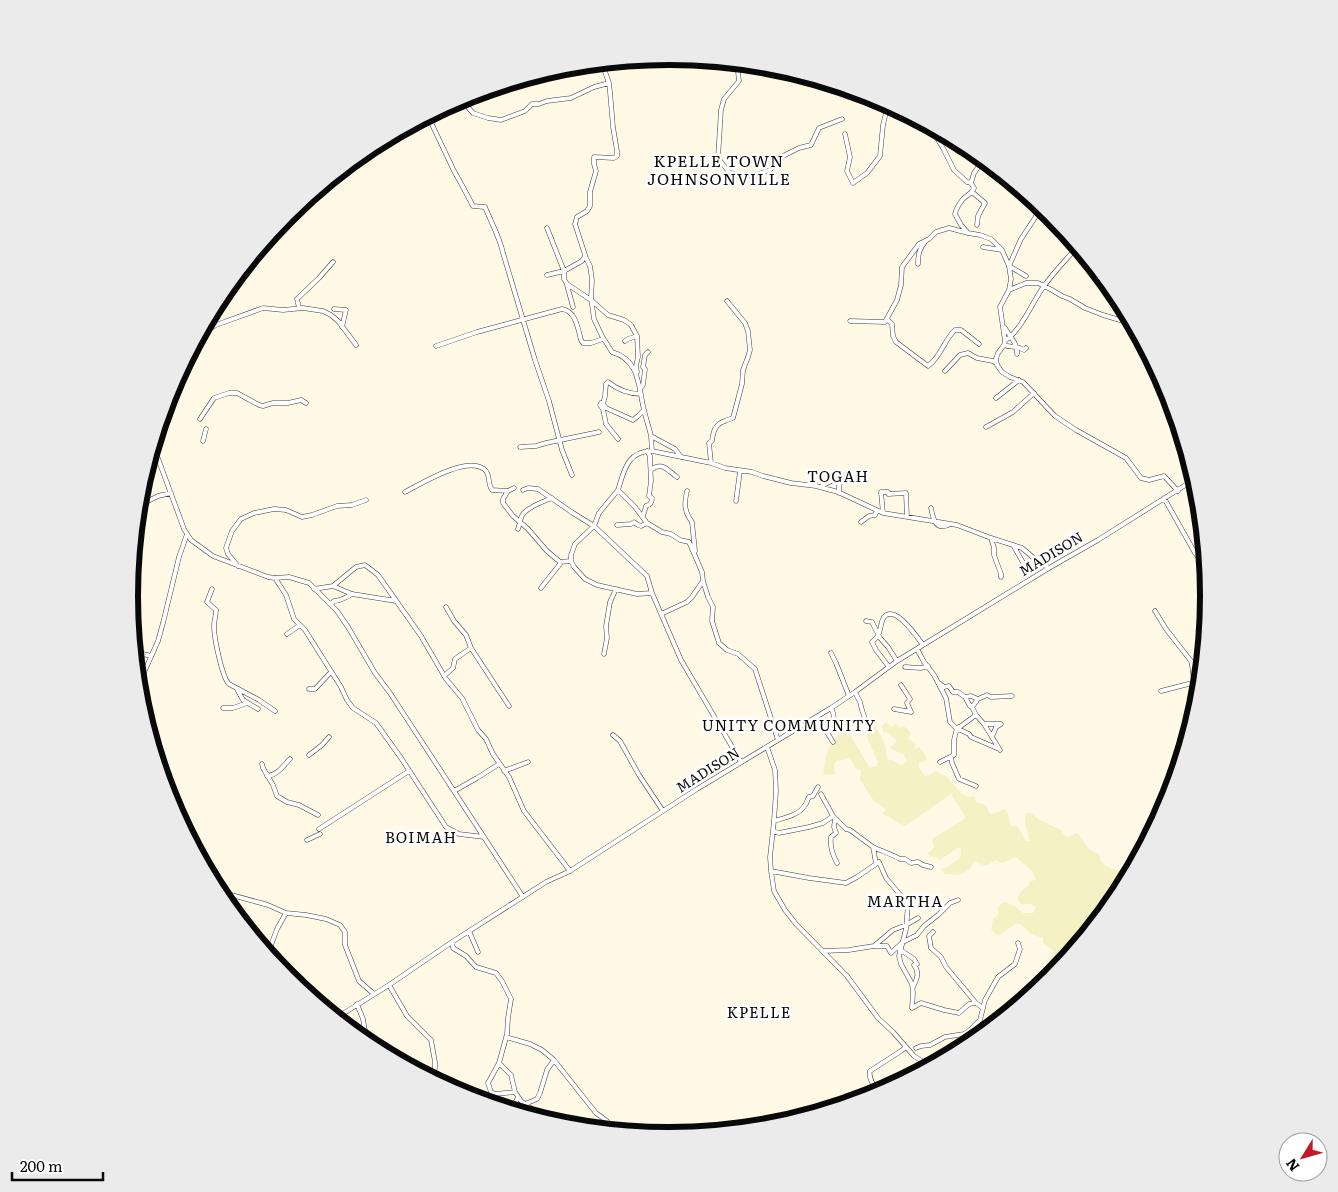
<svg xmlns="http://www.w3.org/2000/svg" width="1338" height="1192" font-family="Literata,serif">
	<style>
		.farmland { fill: #f6f1c4 }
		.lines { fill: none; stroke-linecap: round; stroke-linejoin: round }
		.minor-casing { stroke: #3c3c3c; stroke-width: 5 }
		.minor { stroke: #fff; stroke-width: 4 }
		.labels { text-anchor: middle; stroke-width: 5; stroke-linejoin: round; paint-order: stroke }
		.street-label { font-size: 14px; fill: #090909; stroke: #fff }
		.neighbourhood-label { font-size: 15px; letter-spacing: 1px; fill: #090909; stroke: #fff }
		.quarter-label { font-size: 16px; letter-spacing: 1px; fill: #090909; stroke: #fff }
		.rim { fill: none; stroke: #090909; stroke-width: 6 }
	</style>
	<rect width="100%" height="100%" fill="#fff9e6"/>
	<path class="farmland" d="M886 722 891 727 896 724 899 728 904 726 911 733 908 738 914 743 916 746 914 748 915 749 919 747 924 753 927 760 919 763V767L925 777 936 771 942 775 946 776 961 793 969 797 975 796 976 802 986 805 989 813 992 814 1005 809 1008 813 1011 826H1017L1026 841H1029L1025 821V814L1028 813H1032L1038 819 1061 830 1066 837 1078 833 1087 847 1094 852 1099 854 1101 861 1105 865 1115 870 1131 871 1118 896 1053 975 1049 959 1054 956 1055 952 1043 943V937H1039L1031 934 1022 925 1017 923 998 936 991 930 993 919 998 915V906L1004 902 1015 906 1023 913H1033L1036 907 1030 904H1021L1018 901V897L1021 891 1028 886 1030 881 1036 880 1031 870 1016 857 1008 861 1002 863 996 860 988 865H983L975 861 969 870 959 875 944 874 941 869 947 867 960 858 961 850 959 847 940 860 936 857H930L927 853 931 851 934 847 932 839 966 818 951 794 905 826 899 823 883 814 886 809 874 801 867 791 860 779 861 770 855 768 851 760 847 758 843 760 836 761 834 765 835 774 826 775 823 773 826 755 828 750 839 734 847 730 870 768 877 766 878 762 866 736 873 732 869 727V724L875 727 880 733 886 747V753L888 760H892L901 765 907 761 903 754 891 749 890 747 897 742 895 739 887 732H883L882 726Z"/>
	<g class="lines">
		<defs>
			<path id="minor" d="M602 63 609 83 610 92 613 127 617 151V156L614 158 594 157V164L596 171 590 192V206L587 211 577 217 575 224 586 258 590 266 592 280 591 298 594 319 602 336 612 352C640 360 638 386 644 410 646 419 649 427 651 436
				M737 63 739 81 724 99 721 110 718 158 729 172 740 176 756 175 770 170 783 156 799 148 811 145 819 128 842 119
				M457 100 466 105 473 113 488 118 501 120 525 111 532 104H539L547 101 571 98 594 87 609 83
				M428 116 454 171 463 187 473 206 485 207C491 222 500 238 503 253L535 360 549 401 562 450 572 475
				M935 129V135L943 148 954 170 967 182 971 183 974 188C972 194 967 195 963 199 959 204 956 209 955 214L961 225 968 233
				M845 134 850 157 847 171 853 183 867 173 880 156 883 125 888 104
				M971 183 974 173 984 159
				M972 192 985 203 978 216 977 225
				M547 228 564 271 547 275
				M983 247 1002 250
				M585 256 582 261 564 271V279L567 284 591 300 608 315 624 320 631 325 637 336 638 357 636 366 637 372
				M249 261 252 264
				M918 264C918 255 919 249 925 242
				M1026 276 1009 266 1021 239 1042 207
				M567 285 573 307
				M1009 290 1026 283H1038L1052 290 1062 296 1070 299 1085 308 1103 315 1133 324
				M299 308 297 299 319 278 333 262
				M334 309 346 310 342 327
				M887 319 892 324 893 336 896 342 928 366C941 357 944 340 955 330H961L979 344
				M850 321 885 322 897 300 901 285 902 267 919 244 929 239 936 232 949 228 968 233 980 235 991 239 1002 250 1009 266 1011 279 1009 290 1000 307 1005 341 1004 345 998 353 996 359 997 365 1002 372 1010 377 1023 382 1055 416 1076 430 1126 458 1141 478 1149 480 1164 476 1178 491
				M1005 328C1010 337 1018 344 1017 354
				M200 335 216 325 263 308 283 310 303 308 323 311 331 315 339 322 356 345
				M625 341 628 339 637 336
				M1005 341C1023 328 1031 304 1044 286 1054 272 1066 260 1077 247
				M1004 345C1008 347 1012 346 1016 347 1019 347 1021 349 1024 350L1026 348
				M436 346 477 332 562 309C576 311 578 329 581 340L583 343H591L603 339
				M945 371 960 355 968 353 977 358 993 361 997 364
				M640 389 643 385 645 369 643 367 645 355 648 352
				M641 394C629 394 617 389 608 382L606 384 605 396 603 404 606 408 633 420 638 416 644 410
				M996 398 1019 380
				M603 404 601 403 600 405 603 409 606 424 618 439
				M200 419 214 398 229 393H237L259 405 263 406 273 403H288L301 400 306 403
				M986 427 1013 412 1034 393
				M203 441 206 429
				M153 445 184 529 191 540 213 556 268 577 275 578 289 577 309 583 337 611 348 627 375 673 390 693 523 897
				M520 447 536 446 546 443 599 432
				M652 451 651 436 675 449 681 457
				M711 463 709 443 712 441C713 432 715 424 725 421 727 420 730 419 733 418L742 384 743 370 748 357 750 350 748 331 745 323 727 301
				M651 470C662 461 667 470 677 477
				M820 487 833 480 834 473 841 475 839 482V493
				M523 490 528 488 538 489 573 513 594 526 575 544 571 555V561L574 567 585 579 597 585 637 594 652 593
				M618 490 599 513 594 526 647 576 652 593 681 660 741 762
				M508 491 503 499V503L513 516 528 529 547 551 560 562 571 561
				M687 491C684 503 684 511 692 522L695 551
				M405 492C422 483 466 456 484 469 491 474 487 483 492 490L508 491 514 488
				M1164 498 1195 553 1200 559 1207 575
				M736 501 740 471
				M931 508C933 519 936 532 950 524
				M138 510 148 501 158 496 171 493
				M883 513 881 492H888V494L906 493 907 517
				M643 516 646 506C651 505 652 502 652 498L649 496 651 481 650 461V456L647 451
				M861 522 869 516 875 515 877 511
				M617 525 631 524 634 522 638 525 641 526 647 523
				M518 529C520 524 520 518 523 514 528 507 544 501 552 498
				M991 538 994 548V555L1001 574V577
				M1013 545 1025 566 1026 572
				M238 566 228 554 226 548 232 531 241 519 254 513 274 509 286 510 302 517 312 515 337 506 352 505 366 500
				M275 578 286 595 294 619 305 630 341 687 347 700 353 708 376 723 401 758 446 827 459 834 484 837
				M703 581 708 597 713 607 712 621 719 643 727 650 738 654 755 669 778 740
				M333 586 352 594 396 601
				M541 588 560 564V562
				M212 589 207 602 216 610C216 616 214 621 214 626 214 638 222 677 229 684L259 700 275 711
				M314 589 333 586 356 567 365 565 378 575 421 636 446 679 462 698 478 730 486 739 493 754 509 777 524 811 570 871
				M331 604 334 601C341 601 347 597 352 594
				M446 607 454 621 466 635 471 648 509 706
				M1155 611 1166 629 1191 661C1195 676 1193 691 1197 705
				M661 614 687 602 692 597 703 581 702 572 689 542 680 540 671 534 662 532 647 523 635 507 618 490C624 471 627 451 652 451L711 463 725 468 752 472 763 476 791 483 816 486 838 492 883 513 957 525 991 538 1022 548 1036 560 1049 568
				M866 621 872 622 880 638 888 647 897 661
				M287 634 300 625
				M917 649 924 662 934 675 946 698 950 722 956 728 961 726 976 715 984 724 1000 750
				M135 652 151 656
				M831 653 836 663 849 696
				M604 654 607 638 606 626 610 602 616 589
				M889 667 876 650 872 642C875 639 878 637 879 633 881 628 881 621 884 617 895 604 917 637 923 645
				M905 667 921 668 928 666
				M444 676 453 668 455 659 471 648
				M939 683 944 687 949 686 953 692H958L965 697 971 696 978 699
				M901 685 910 699 907 703 911 712
				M138 686 158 641 163 623 179 557 187 534
				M237 689 243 700 258 709
				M309 689H315L331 672
				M1161 691 1200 681
				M855 692 860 702 862 710 866 722
				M965 697 970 706 972 707
				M223 708H233L247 703
				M831 708C837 720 832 722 828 734L833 742
				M894 709 911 712
				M976 715 972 707 978 699 987 695 991 697 1012 696
				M984 724H1001L996 727 992 737
				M956 728 969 734 971 737 999 749
				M613 735 620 741 639 775 663 811
				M767 747 775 770 776 791 774 821 770 857 771 871 774 891 785 910 796 924 847 976 878 1018 893 1032 914 1056 930 1066
				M309 755 322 745 329 737
				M951 757 952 763 959 779 976 786
				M940 762 954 755V740L957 728
				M262 764 263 768 273 785 277 796 287 802 299 805 318 815
				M504 771 528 762
				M267 776C278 775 283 766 290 759
				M454 791 477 778 499 764
				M833 816 846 829 850 830 873 847 874 852 876 864
				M835 818 834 827 836 833 831 837C830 847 832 853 837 863
				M774 821C784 818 800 815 805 805 807 803 807 800 809 797L813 796 818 787
				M319 829 409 771
				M773 831 779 833 809 827 823 823 833 816 821 794
				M307 840 320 834
				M873 847C879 850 896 856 900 859H905L911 863 918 862 923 865 931 867
				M771 871 809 878 846 883 857 877 879 862 886 878 908 904 906 929 899 956 901 964 912 984 913 993 912 1008
				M217 891 268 905 286 913 306 915 326 919 340 925 345 932V945L359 981 374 994
				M469 931 478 952
				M933 932 929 936 931 948 941 957 946 967 976 1003
				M452 942 453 948 466 956 476 967 496 973 502 981 511 999 508 1018 507 1034 499 1063 511 1075 515 1092 521 1101 536 1112 544 1119
				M874 946 893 930 906 925 918 918
				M264 949H268L270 948 277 929 286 913
				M899 949 914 959 917 964 914 965C920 973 917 979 913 987
				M823 951 849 950 874 946H887L891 953 903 942 917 935 924 926 938 915 950 903 958 900
				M389 985 407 1016 431 1040 435 1062V1068L432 1078
				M319 1004V1002
				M357 1004 363 1019 366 1037
				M912 1008 921 1003 944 1010 959 1013 969 1004 976 1003 983 1008
				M336 1018 389 985 452 942 546 882 570 871 697 789 831 708 855 692 897 661 923 645 1049 568 1098 540 1195 479
				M506 1037 530 1044 542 1050 554 1060
				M916 1048 921 1046 930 1045 945 1037 964 1034 970 1030 980 1020 985 1000 998 977 1015 964 1020 949 1018 943
				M499 1063 488 1083 491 1092 495 1094 515 1092
				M879 1093C875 1087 868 1079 870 1071L901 1051 906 1047
				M525 1104 537 1099 540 1093 547 1070 554 1060 596 1113 607 1121 612 1130
				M512 1110 518 1097"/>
		</defs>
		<use href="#minor" class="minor-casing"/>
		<use href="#minor" class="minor"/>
	</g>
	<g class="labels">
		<g class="street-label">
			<text transform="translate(1051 554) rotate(-31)" y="5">MADISON</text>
			<text transform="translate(708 770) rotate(-32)" y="5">MADISON</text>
		</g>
		<g class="neighbourhood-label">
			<text x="838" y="482">TOGAH</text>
			<text x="789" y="731">UNITY COMMUNITY</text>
			<text x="421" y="843">BOIMAH</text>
			<text x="905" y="907">MARTHA</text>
			<text x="759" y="1018">KPELLE</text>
		</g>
		<g class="quarter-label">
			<text x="719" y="167">KPELLE TOWN<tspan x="719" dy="18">JOHNSONVILLE</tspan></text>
		</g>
	</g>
	<path d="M0 0H1338V1192H0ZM138 596a531 531 0 1 1 1062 0a531 531 0 1 1-1062 0Z" fill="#ebebeb" fill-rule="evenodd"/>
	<path class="rim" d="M138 596a531 531 0 1 1 1062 0a531 531 0 1 1-1062 0Z"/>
	<g transform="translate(1303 1157) rotate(233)"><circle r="24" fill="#ffffff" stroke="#9d9d9d"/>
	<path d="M0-4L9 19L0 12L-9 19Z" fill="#c11a26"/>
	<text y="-8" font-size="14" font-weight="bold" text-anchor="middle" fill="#090909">N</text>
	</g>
	<path d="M12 1172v8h91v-8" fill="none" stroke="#090909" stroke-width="2.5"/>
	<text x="20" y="1172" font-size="15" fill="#090909" stroke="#ffffff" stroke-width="4" paint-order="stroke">200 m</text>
</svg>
